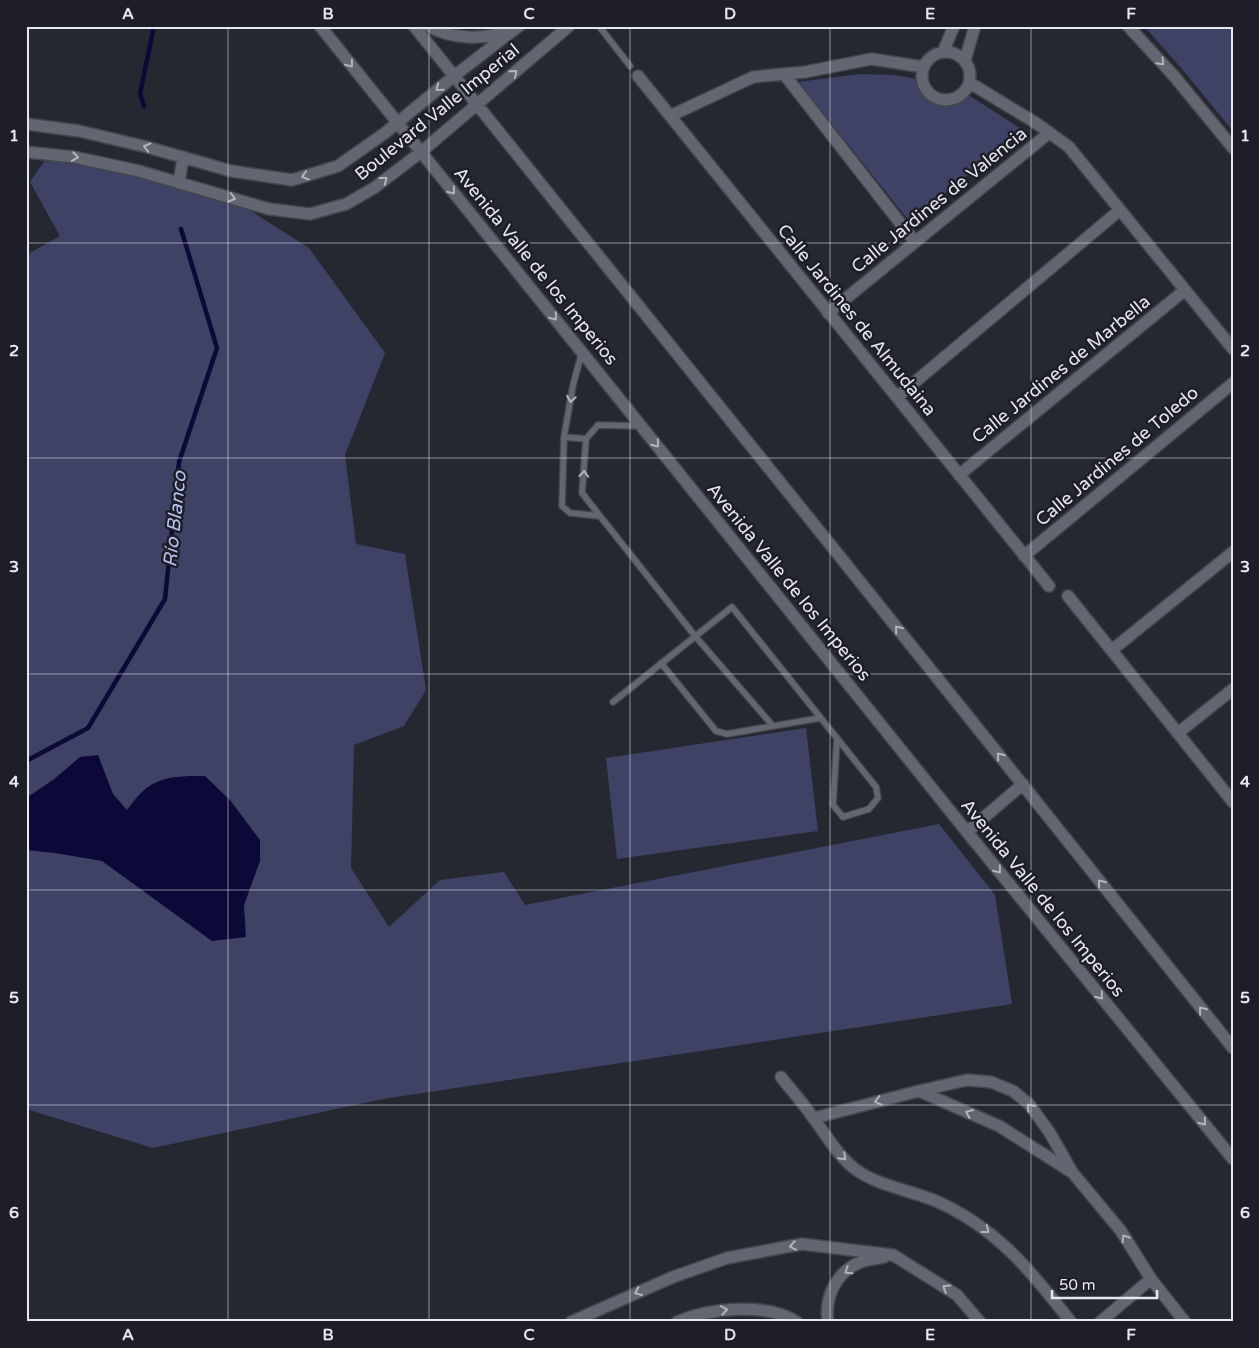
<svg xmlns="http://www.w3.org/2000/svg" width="1259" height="1348" font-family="'Varela Round',sans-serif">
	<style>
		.green { fill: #3e4365 }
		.water { fill: #0c0837 }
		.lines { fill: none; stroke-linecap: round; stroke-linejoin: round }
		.stream { stroke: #0c0837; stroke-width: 4.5 }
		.service-casing { stroke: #43454c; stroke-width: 8 }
		.minor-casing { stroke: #43454c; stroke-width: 14 }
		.service { stroke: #636570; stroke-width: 5.5 }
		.minor { stroke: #636570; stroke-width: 11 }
		.oneway { stroke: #b2b4bc }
		.grid { fill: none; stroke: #e7e8ee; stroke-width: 1; stroke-opacity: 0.55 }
		.labels { text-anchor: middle; stroke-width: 5; stroke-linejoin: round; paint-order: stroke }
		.street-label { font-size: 18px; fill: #e7e8ee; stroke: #1d1e27 }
		.water-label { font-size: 19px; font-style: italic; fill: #b9c1f3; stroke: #1d1e27 }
		.neatline { fill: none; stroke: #e7e8ee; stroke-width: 2 }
		.grid-label { font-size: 16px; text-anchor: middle; font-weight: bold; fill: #e7e8ee }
	</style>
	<rect width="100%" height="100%" fill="#262831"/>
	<path class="green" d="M1144 26H1233V131L1182 69Z
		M859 74 893 75 918 79C927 109 944 112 970 96L1023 130 910 222 798 82Z
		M48 156 232 199 309 248 385 353 345 455 356 544 405 554 426 690 404 726 354 745 351 868 389 927 440 880 504 872 525 905 939 824 995 895 1012 1004 383 1099 153 1148 26 1109V255L60 236 30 182Z
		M806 728 818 831 617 859 606 758Z"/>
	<path class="water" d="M98 755 113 794 127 810C131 805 135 799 139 795 158 775 180 776 205 776L230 800 260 840V861L244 905 246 937 212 941 102 861 55 853 26 850V798L53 780 80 757Z"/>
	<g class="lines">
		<path class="stream" d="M144 106 140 94 154 26
			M26 761 88 728 165 599 179 462 217 348 181 229"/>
		<defs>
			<path id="service" d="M599 26 630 66
				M582 352 573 385 564 437 562 506 570 513 600 516 582 493 586 439 598 425 639 426
				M564 437 586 439
				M600 516 695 636 773 726
				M661 663 716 731 727 734 820 718
				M613 702 732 607 876 787 878 798 869 809 843 817 833 805 837 738"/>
			<path id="minor" d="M320 26 967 832 1233 1159
				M414 26 975 725 1233 1048
				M428 26C451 39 484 41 507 30
				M1128 26 1174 76 1233 148
				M943 52 954 26
				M922 76a24 24 0 1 1 48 0a24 24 0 1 1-48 0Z
				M965 60 975 26
				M784 74 915 242
				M638 76 1049 586
				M970 83 1036 123 1069 147 1233 349
				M670 116 753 77 805 72 871 59 924 67
				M26 124 79 131 147 147 231 171 292 180 338 166 385 133 454 76 519 26
				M26 152 74 157 139 171 269 209 310 214 346 204 374 188 421 152 569 26
				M179 183 183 157
				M828 313 1049 133
				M897 397 1120 210
				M959 475 1185 290
				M1024 556 1233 383
				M1068 596 1233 802
				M1112 650 1233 552
				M1178 733 1233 689
				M967 832 1023 784
				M781 1077C792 1091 804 1104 814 1119 827 1136 838 1156 855 1169 878 1186 910 1190 936 1201 997 1228 1031 1271 1071 1322
				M919 1091 999 1126 1070 1171
				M814 1118 919 1091 967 1080 991 1082 1013 1091 1029 1104 1050 1133 1072 1172 1121 1231 1151 1279 1185 1322
				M571 1322 673 1277 727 1258 802 1244 893 1255 957 1295 980 1322
				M677 1322C708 1308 767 1302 797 1322
				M828 1322C824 1297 837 1271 861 1262 868 1259 877 1259 884 1257
				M1100 1322 1151 1279"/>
		</defs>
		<use href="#service" class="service-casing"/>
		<use href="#minor" class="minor-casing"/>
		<use href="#service" class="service"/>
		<use href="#minor" class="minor"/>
	</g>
	<defs><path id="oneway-chevron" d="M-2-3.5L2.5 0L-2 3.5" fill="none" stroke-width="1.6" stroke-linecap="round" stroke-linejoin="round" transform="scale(1.25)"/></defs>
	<g class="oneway">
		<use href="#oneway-chevron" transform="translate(1161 62) rotate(47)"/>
		<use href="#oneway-chevron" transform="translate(350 64) rotate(51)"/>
		<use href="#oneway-chevron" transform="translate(514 73) rotate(-40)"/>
		<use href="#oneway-chevron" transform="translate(439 88) rotate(141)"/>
		<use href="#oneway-chevron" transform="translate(147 147) rotate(-166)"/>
		<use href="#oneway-chevron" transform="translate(75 157) rotate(9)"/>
		<use href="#oneway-chevron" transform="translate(305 176) rotate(163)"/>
		<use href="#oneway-chevron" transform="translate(384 180) rotate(-37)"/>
		<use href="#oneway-chevron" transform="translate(452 191) rotate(51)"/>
		<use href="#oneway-chevron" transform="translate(232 198) rotate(16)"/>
		<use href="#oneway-chevron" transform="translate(554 317) rotate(51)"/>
		<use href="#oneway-chevron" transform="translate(571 399) rotate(100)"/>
		<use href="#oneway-chevron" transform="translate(656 444) rotate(51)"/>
		<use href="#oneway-chevron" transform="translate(584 474) rotate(-86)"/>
		<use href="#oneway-chevron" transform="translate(898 629) rotate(-129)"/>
		<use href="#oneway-chevron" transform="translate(1000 756) rotate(-129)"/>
		<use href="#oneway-chevron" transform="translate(998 870) rotate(51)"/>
		<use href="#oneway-chevron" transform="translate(1101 883) rotate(-128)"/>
		<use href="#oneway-chevron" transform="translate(1100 996) rotate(51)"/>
		<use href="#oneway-chevron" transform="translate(1202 1010) rotate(-129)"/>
		<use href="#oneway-chevron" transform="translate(878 1101) rotate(165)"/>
		<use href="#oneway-chevron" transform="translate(1030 1107) rotate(-131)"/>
		<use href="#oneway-chevron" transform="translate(969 1113) rotate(-156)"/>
		<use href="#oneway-chevron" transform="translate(1203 1122) rotate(51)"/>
		<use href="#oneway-chevron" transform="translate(843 1157) rotate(45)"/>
		<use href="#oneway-chevron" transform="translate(986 1230) rotate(38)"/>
		<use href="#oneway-chevron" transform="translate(1125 1238) rotate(-123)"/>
		<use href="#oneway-chevron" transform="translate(793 1246) rotate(170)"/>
		<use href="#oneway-chevron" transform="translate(848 1271) rotate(146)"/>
		<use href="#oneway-chevron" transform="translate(946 1288) rotate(-148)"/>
		<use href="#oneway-chevron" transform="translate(638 1292) rotate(156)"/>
		<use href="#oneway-chevron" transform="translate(724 1310) rotate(-10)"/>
	</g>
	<path class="grid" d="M228 26V1322M429 26V1322M630 26V1322M830 26V1322M1031 26V1322M26 243H1233M26 458H1233M26 674H1233M26 890H1233M26 1105H1233"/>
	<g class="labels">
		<g class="street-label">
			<text transform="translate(437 112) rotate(-39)" y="6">Boulevard Valle Imperial</text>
			<text transform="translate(939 200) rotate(-39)" y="6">Calle Jardines de Valencia</text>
			<text transform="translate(536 266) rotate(51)" y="6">Avenida Valle de los Imperios</text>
			<text transform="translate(857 320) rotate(51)" y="6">Calle Jardines de Almudaina</text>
			<text transform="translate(1061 369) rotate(-39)" y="6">Calle Jardines de Marbella</text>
			<text transform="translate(1117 456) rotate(-40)" y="6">Calle Jardines de Toledo</text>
			<text transform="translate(789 582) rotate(51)" y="6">Avenida Valle de los Imperios</text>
			<text transform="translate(1043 898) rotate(51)" y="6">Avenida Valle de los Imperios</text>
		</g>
		<g class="water-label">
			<text transform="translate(174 519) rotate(-84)" y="7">Río Blanco</text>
		</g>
	</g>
	<rect width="1259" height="1348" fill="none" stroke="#1d1e27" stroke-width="55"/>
	<path d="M1052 1290v8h105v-8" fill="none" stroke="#e7e8ee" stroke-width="2.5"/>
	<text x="1059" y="1290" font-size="15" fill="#e7e8ee" stroke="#1d1e27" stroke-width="4" paint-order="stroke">50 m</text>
	<rect x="28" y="28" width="1204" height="1292" class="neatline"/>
	<g class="grid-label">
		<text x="128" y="19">A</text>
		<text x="328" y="19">B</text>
		<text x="529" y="19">C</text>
		<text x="730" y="19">D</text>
		<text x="930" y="19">E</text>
		<text x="1131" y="19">F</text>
		<text x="14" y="141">1</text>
		<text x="1245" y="141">1</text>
		<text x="14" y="356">2</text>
		<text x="1245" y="356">2</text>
		<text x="14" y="572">3</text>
		<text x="1245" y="572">3</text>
		<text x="14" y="787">4</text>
		<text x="1245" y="787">4</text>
		<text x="14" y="1003">5</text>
		<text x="1245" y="1003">5</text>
		<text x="14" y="1218">6</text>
		<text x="1245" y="1218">6</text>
		<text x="128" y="1340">A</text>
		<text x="328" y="1340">B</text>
		<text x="529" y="1340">C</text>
		<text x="730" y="1340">D</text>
		<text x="930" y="1340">E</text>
		<text x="1131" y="1340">F</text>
	</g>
</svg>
